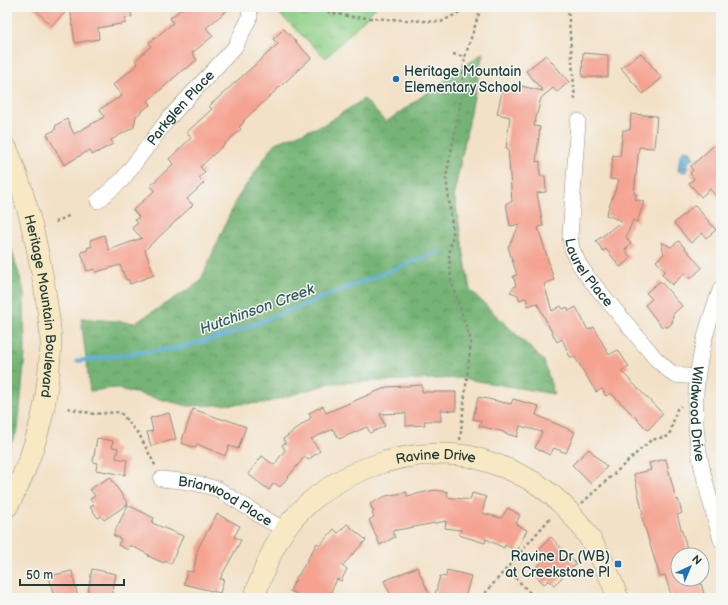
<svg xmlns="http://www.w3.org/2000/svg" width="728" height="605" font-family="'Balsamiq Sans',sans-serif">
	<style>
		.grass { fill: url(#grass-tufts); stroke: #58885f }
		.forest { fill: url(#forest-crowns); stroke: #4a7855 }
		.water { fill: url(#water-rules); stroke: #427788 }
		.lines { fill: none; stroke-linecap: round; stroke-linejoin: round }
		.stream { stroke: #64b1dd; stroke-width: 4 }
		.building { fill: #f5a290 }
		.street-casing { stroke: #898f7e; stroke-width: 16 }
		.secondary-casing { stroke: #898f7e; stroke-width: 22 }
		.path { stroke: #898f7e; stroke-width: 2.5; stroke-dasharray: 3 3; stroke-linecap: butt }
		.street { stroke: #fff; stroke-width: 15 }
		.secondary { stroke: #f8e8c3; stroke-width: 21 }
		.poi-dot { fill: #1f6fb2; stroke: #f6f6f2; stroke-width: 1.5 }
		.labels { text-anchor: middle; stroke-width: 3; stroke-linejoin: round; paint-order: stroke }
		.poi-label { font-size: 14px; fill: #1f3d34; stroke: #f6f6f2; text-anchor: start }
		.street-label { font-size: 14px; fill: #1f3d34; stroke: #f6f6f2 }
		.water-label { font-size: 15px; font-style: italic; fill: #305a5e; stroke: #f6f6f2 }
	</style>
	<defs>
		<pattern id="grass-tufts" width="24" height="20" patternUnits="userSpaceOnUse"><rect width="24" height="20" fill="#91d28a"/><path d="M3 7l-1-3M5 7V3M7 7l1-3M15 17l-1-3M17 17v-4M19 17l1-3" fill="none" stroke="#76ac72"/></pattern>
		<pattern id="forest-crowns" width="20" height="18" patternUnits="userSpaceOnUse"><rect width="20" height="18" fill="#74b476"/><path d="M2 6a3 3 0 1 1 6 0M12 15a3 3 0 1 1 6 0" fill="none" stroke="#5f9462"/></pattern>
		<pattern id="water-rules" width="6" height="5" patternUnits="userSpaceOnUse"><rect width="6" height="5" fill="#64b1dd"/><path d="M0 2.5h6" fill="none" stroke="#5291b4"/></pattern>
	</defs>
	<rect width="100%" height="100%" fill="#f6f6f2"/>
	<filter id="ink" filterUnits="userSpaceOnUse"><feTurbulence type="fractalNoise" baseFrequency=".025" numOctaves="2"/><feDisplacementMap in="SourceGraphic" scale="8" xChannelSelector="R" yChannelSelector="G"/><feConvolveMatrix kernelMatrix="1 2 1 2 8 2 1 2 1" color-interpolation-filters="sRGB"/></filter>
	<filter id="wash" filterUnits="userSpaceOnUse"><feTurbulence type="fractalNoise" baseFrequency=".012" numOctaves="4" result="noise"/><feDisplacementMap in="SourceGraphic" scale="16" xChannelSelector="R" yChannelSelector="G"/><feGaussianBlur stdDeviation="0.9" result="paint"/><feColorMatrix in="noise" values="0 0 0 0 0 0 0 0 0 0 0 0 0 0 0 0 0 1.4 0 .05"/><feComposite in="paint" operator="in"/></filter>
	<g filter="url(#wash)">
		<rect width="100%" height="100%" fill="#f3e1c7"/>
		<path class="grass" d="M272 7H376L326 58Z"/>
		<path class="forest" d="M483 53 454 194 470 290 544 361 554 394 460 378 331 383 265 403 188 406 115 388 90 391 81 318 135 323 200 282 236 200 275 143 323 125 364 99 386 122Z
			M7 234 24 291 25 355 18 429 7 453Z"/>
		<path class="water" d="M684 150 691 151 692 156 694 157 692 160H689L686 172 678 171 680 155Z"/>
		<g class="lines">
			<path class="stream" d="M77 361 178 348 224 336 438 252"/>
		</g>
		<g id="blocks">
			<path class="building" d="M33 7H130L132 17 125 18 126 23 98 28 99 39 75 43 70 8 51 26Z
				M184 7H231L206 28 213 36 192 53 197 60 186 69 185 68 148 101 151 104 136 116 134 127 111 140 113 144 92 155 90 150 64 165 47 134 55 130 56 125 67 119 74 134 104 117 100 109 122 96 113 85 138 64 135 61 151 46 149 43 173 23 170 18Z
				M284 29 311 58 243 121 244 122 239 127 241 129 200 167 205 172 199 178 204 183 187 199 193 205 145 250 154 275 130 284 128 279 126 280 120 265 96 272 95 269 87 271 81 252 88 250 87 248 92 246 90 240 104 235 109 250 142 238 132 228 138 223 135 220 139 217 133 210 155 190 150 186 173 164 169 159 191 138 187 132 212 109 209 106 278 44 273 39Z
				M583 53 608 55V77H582Z
				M641 53 662 78 643 94 621 68Z
				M546 55 569 82 557 92 553 88 541 98 534 126 540 127 536 162 540 161V176H545L546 192 537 193 543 226 538 227 554 280 544 284 552 311 561 306 563 309 567 307 569 311 576 307 588 330 594 327 609 355 618 350 629 367 621 371 663 414 648 430 611 393 606 396 602 389 596 392 575 357H570L562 339 557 342 537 303 528 306 526 298 519 300 518 295 510 292 516 285 513 276 517 275 508 247 520 224 510 226 506 203 512 202 508 148H506L510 117 497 114 503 87 515 90 516 85 543 91 526 71Z
				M631 114 657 116 654 148 639 147 634 194 637 195 635 199 644 202 637 222 633 220 626 237 631 244 625 250 631 258 620 267 606 249 603 251 596 241 622 221 606 215 619 180 610 179 613 155 620 156 623 130H630Z
				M721 139V202L710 189 701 197 689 183 694 179 690 173 693 170 690 167Z
				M695 205 716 230 706 238 702 233 691 243 674 223Z
				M679 241 702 268 690 279 685 273 672 285 662 274 665 271 656 261 664 254 661 242 671 247Z
				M660 281 682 306 673 314 672 323 668 327 661 326 645 305 652 299 646 293Z
				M422 385V392H456V411L441 410V421H424L425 425 406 426V413L380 414 385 426 370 433 367 427 339 439 333 429 311 439 320 451 308 460 305 456 280 487 274 483 269 490 248 474 262 456 274 465 285 450 282 445 286 443 283 439 311 418 309 413 323 406 326 413 387 387Z
				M478 397 511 404 513 399 539 406 536 415 575 432 566 453 554 448 550 455 535 448 542 432 520 426 517 437 504 433V432L479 426 481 421 473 419Z
				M193 409 224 420 225 419 246 427 238 449 229 446 225 456 197 444 196 448 181 443Z
				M169 413 176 439 151 446 147 432 153 431 150 418Z
				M97 438 113 441 112 447 118 448 116 458 127 460 125 475 96 470 97 463 93 462Z
				M589 449 607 467 591 484 572 465Z
				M666 459 676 500 678 499 682 513 677 515 689 555H678V579H700L705 598H672L665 575 660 577 641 515 643 514 634 474 651 470 649 463Z
				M110 477 128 504 104 520 101 516 98 518 90 507 94 505 90 499 95 496 90 489Z
				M435 490 448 492 447 497 470 500 472 493 486 497 482 513 501 518 508 508 520 515 516 524 527 530 517 551 505 545 504 548 486 539 485 543 459 535 461 530 445 528 446 521 392 531 395 537 380 545 369 520 374 517 372 513 374 512 370 504 386 496 407 492V496Z
				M128 505 154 518 152 523 183 536 171 564 165 561 164 563 148 556 149 555 130 545 128 550 118 545 121 539 113 535Z
				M217 514 240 526 234 537 241 540 220 579H224L220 593 184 584 187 571 193 572 198 548Z
				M347 524 366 540 342 566 347 569 341 581 337 579 328 598H295L297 594 290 591 297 576H298L317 543 320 545 334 529 338 533Z
				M551 537 576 564 554 585 549 580 544 584 537 577 541 573 536 567 547 557 539 549Z
				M417 567 431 598H392L384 581Z
				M92 569 116 574 111 598H87Z
				M447 570 471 576 465 598H434L440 576 446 577Z
				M72 571 78 598H54L49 576Z"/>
		</g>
	</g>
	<g filter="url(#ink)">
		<use href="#blocks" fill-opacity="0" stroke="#898f7e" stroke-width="1"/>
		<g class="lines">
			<defs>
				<g id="street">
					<path id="s1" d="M578 121 570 237 572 249 579 264 587 276 656 359 674 375 697 377"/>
					<path id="s2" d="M98 201 122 180 169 118 235 47 250 17 249 7"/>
					<path id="s3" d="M721 288C704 332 693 376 696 424 698 464 711 502 721 540"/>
					<path id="s4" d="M161 479 191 482 218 489 264 518 285 530"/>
				</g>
				<g id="secondary">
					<path id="s5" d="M7 149C27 197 38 246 46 297 48 313 51 329 51 346 49 366 48 387 44 407 38 438 23 480 7 507"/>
					<path id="s6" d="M254 598C262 574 271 550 285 529 326 474 400 446 468 456 481 459 495 464 508 469 519 474 530 479 540 486 580 514 602 553 618 598"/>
				</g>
			</defs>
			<use href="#street" class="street-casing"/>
			<use href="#secondary" class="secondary-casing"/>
			<path class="path" d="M304 7 352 17 441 22 469 7
				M568 7 575 100
				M453 54 465 57
				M55 222 71 215
				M68 408 94 414 120 412 140 436 156 467
				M460 440 471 341 451 280 449 255 453 233 446 177 460 107 465 57 481 7
				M582 503 651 440 669 436 677 409 681 406
				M507 569 535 598
				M481 598 551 517"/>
			<use href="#street" class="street"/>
			<use href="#secondary" class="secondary"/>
		</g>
	</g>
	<g class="poi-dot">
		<circle cx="396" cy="79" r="4"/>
		<rect x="614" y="560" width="8" height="8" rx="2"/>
	</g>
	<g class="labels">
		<g class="poi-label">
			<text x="404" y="76">Heritage Mountain<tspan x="404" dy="16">Elementary School</tspan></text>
			<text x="610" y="561" text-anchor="end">Ravine Dr (WB)<tspan x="610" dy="16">at Creekstone Pl</tspan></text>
		</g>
		<g class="street-label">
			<text dy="5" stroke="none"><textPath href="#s2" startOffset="125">Parkglen Place</textPath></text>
			<text dy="5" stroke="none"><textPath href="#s1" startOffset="157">Laurel Place</textPath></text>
			<text dy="5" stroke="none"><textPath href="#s5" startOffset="162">Heritage Mountain Boulevard</textPath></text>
			<text dy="5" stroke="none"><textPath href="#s3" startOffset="129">Wildwood Drive</textPath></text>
			<text dy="5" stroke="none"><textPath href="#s6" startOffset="250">Ravine Drive</textPath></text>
			<text dy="5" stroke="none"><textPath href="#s4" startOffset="69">Briarwood Place</textPath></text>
		</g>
		<g class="water-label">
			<text transform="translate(257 309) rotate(-20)" y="5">Hutchinson Creek</text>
		</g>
	</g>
	<rect width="728" height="605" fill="none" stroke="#f6f6f2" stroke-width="24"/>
	<g transform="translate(690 567) rotate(44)"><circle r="19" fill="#f6f6f2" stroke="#a0aca6"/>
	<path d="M0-3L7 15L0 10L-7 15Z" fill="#1f6fb2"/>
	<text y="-6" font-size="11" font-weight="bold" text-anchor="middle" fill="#1f3d34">N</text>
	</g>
	<path d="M20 579v6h104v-6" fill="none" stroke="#1f3d34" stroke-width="2"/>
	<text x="26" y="579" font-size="12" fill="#1f3d34" stroke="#f6f6f2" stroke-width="3" paint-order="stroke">50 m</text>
</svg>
